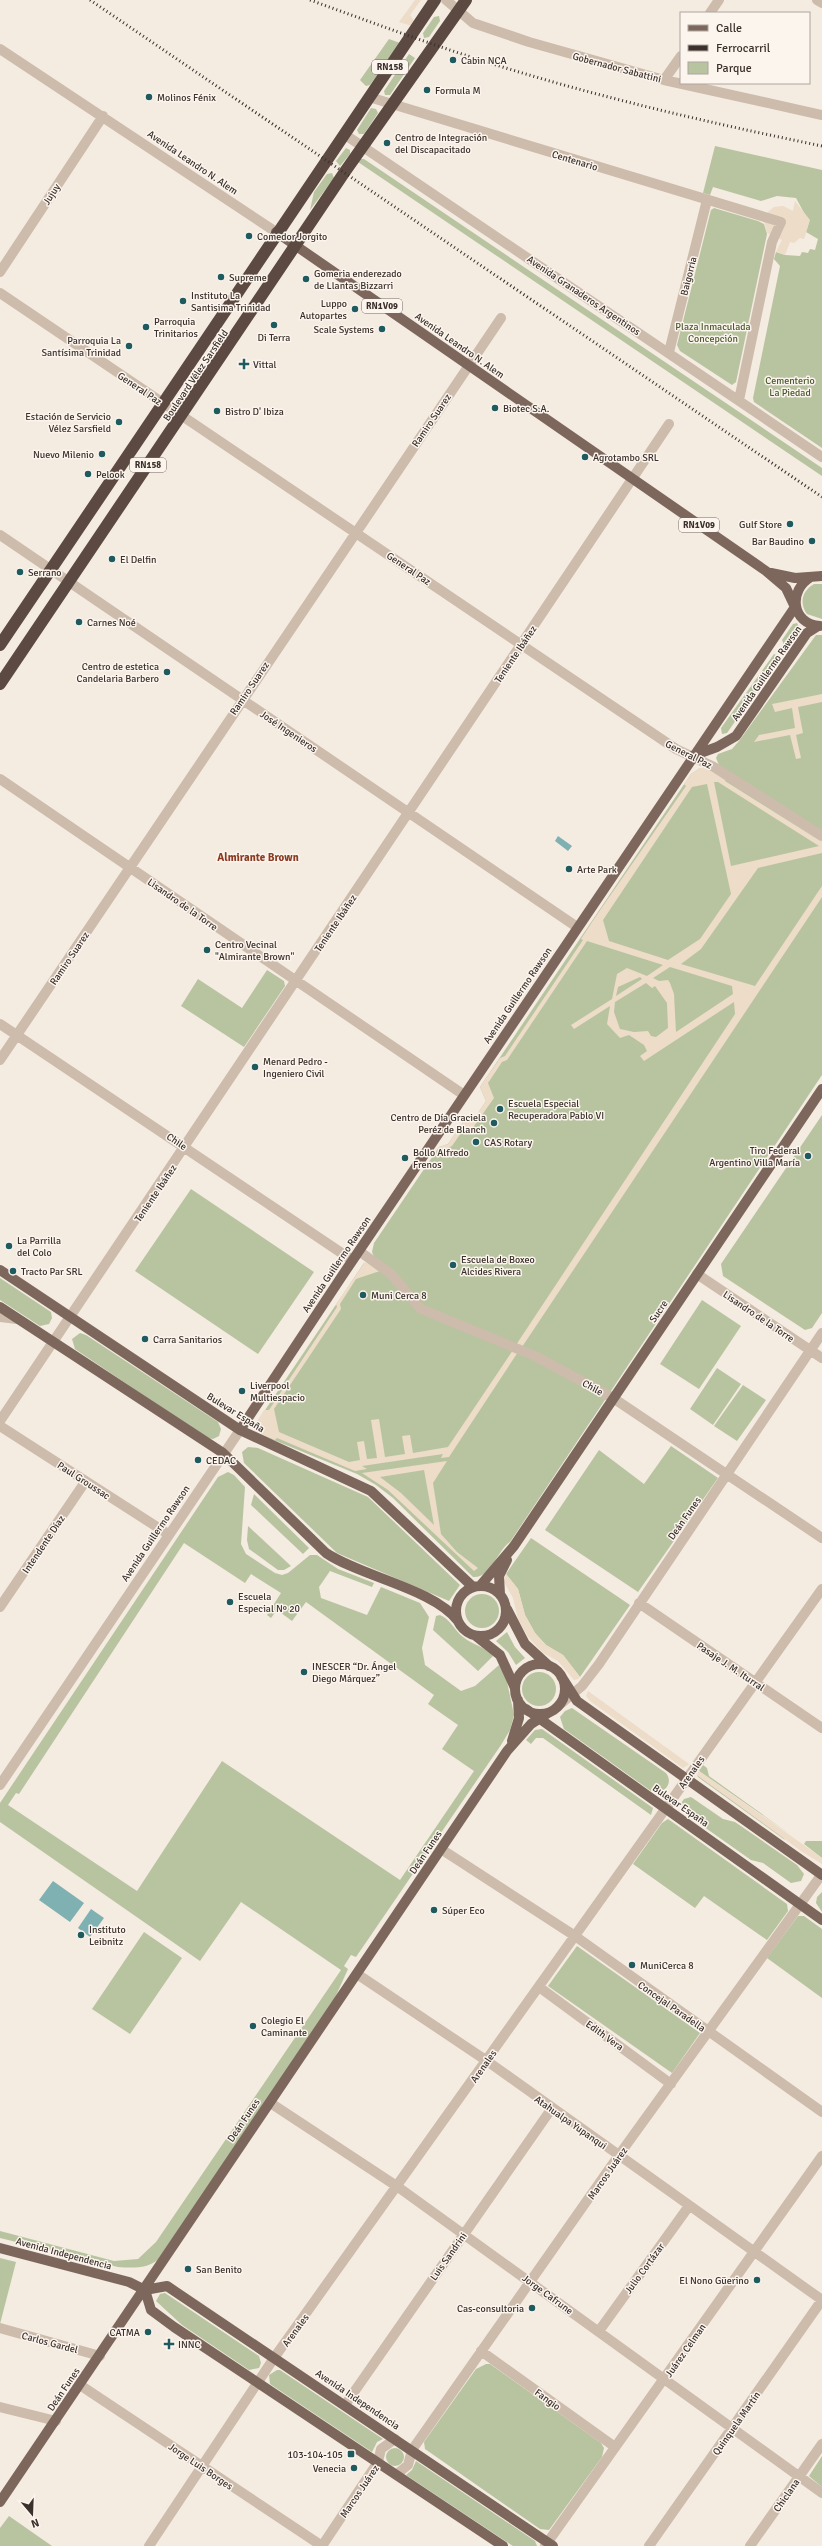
<svg xmlns="http://www.w3.org/2000/svg" width="822" height="2546" font-family="Signika,sans-serif">
	<style>
		.green { fill: #b8c4a0; fill-rule: evenodd }
		.plaza { fill: #ecdcc8; fill-rule: evenodd }
		.water { fill: #7fb0b2 }
		.lines { fill: none; stroke-linecap: round; stroke-linejoin: round }
		.minor { stroke: #cdbbac; stroke-width: 10 }
		.major { stroke: #7d675c; stroke-width: 10 }
		.highway { stroke: #5c4a42; stroke-width: 12 }
		.rail { stroke: #3b302b; stroke-width: 3; stroke-dasharray: 1 3; stroke-linecap: butt }
		.poi-dot { fill: #1f5a5e; stroke: #fbf5ee; stroke-width: 1.5 }
		.labels { text-anchor: middle; stroke-width: 3; stroke-linejoin: round; paint-order: stroke }
		.shield { fill: #fbf5ee; stroke: #756b66; stroke-width: 1 }
		.shield-label { font-size: 9px; font-weight: bold; fill: #3b302b }
		.poi-label { font-size: 10px; fill: #3b302b; stroke: #fbf5ee; text-anchor: start }
		.street-label { font-size: 10px; fill: #3b302b; stroke: #fbf5ee }
		.park-label { font-size: 10px; fill: #4a5a2e; stroke: #fbf5ee }
		.neighbourhood-label { font-size: 11px; font-weight: bold; fill: #8c3b22; stroke: #fbf5ee }
	</style>
	<rect width="100%" height="100%" fill="#f4ebe1"/>
	<path class="green" d="M439 16 440 21 429 37 424 38 423 33 434 17Z
		M389 39 400 43 370 85 366 86 360 80Z
		M409 54 415 58 390 95H385L384 91Z
		M371 108 376 109 378 113 364 134H359L357 130Z
		M715 146 822 170V448L754 402 753 398 780 266 774 259 776 252 785 255 800 256 802 252 808 253 810 249 815 250 818 239 806 232 809 222 796 198 777 196 761 201 713 187 710 195 703 193Z
		M346 148 350 150V154L340 166 336 161Z
		M360 159H364L822 468V476L358 162Z
		M332 173 334 178 310 210 314 192 327 174Z
		M714 208 758 221 764 224 767 234 736 382 732 385 680 351 677 345 711 210Z
		M814 584H822V619L807 614C799 603 802 591 814 584Z
		M797 623 800 629 789 645H784L782 640 793 624Z
		M816 635H822V831L719 765 716 758 718 754 732 749 739 741Z
		M774 654 778 656V660L727 733 722 734 721 728Z
		M700 768 726 779 822 842V1075L510 1542C498 1549 491 1579 473 1577L393 1498 376 1485 357 1474 259 1434 255 1429V1425L364 1263 387 1275 423 1307 374 1257 372 1252 374 1243 439 1147 448 1144 466 1118 476 1116 486 1101 480 1087 691 774Z
		M267 970 284 981 285 986 244 1047 181 1006 198 979 242 1008Z
		M822 1115V1313L812 1328 805 1330 723 1276 721 1264Z
		M191 1189 314 1272 258 1354 135 1271Z
		M0 1278 51 1312 52 1318 49 1324 40 1326 0 1300Z
		M702 1300 741 1326 699 1389 660 1364Z
		M80 1333 86 1335 218 1422 221 1429 219 1436 213 1439 207 1438 75 1349 72 1339Z
		M717 1368 741 1384 713 1425 690 1409Z
		M743 1385 766 1400 737 1441 714 1426Z
		M671 1446 718 1478 638 1592 545 1530 599 1450 644 1484Z
		M248 1447 258 1448 368 1497 460 1585 449 1601 337 1553 244 1463 242 1452Z
		M228 1472 234 1475 245 1487 241 1544 246 1554 275 1573 282 1575 288 1573 310 1555H317L338 1569 374 1583 372 1587 330 1571 319 1587 321 1598 367 1615 381 1587 420 1603 429 1617 422 1648 425 1665 461 1691 475 1686 499 1665 506 1677 514 1715 510 1730 501 1745 356 1957 351 1955 344 1966 348 1969 334 2000 159 2259C147 2269 133 2268 118 2267L0 2238V2231L114 2261 138 2259 156 2242 341 1970 241 1902 200 1961 0 1822V1803L218 1477ZM184 1543 245 1583 251 1574 281 1593 267 1615 271 1618 277 1610 292 1621 306 1602 434 1695 428 1704 458 1725 442 1749 474 1771 400 1880 222 1761 137 1891 8 1805 16 1793 19 1794Z
		M254 1494 309 1548 303 1554 251 1505Z
		M248 1526 291 1566 284 1570H278L249 1549 247 1540Z
		M531 1538 630 1605 580 1677 563 1655 546 1645 535 1633 525 1615 518 1589 506 1574Z
		M465 1611a17 17 0 1 1 34 0a17 17 0 1 1-34 0Z
		M436 1616 440 1615C451 1620 454 1630 463 1637 473 1645 484 1646 493 1656L478 1671 433 1630Z
		M507 1632 515 1647 525 1658 516 1665 508 1652 496 1641Z
		M522 1689a17 17 0 1 1 34 0a17 17 0 1 1-34 0Z
		M572 1708 666 1773C672 1781 668 1789 660 1792L651 1791 564 1729 560 1717 565 1711Z
		M542 1729 653 1808 651 1815 543 1738H536L531 1744 526 1740 535 1730Z
		M703 1765 707 1768 709 1776 791 1835 699 1771Z
		M697 1775 782 1836 785 1840 698 1777Z
		M691 1797 723 1819 735 1822 797 1865 804 1874 801 1881 791 1883 763 1863 751 1860 683 1812 681 1803 684 1799Z
		M668 1819 787 1904 788 1911 767 1940 704 1896 695 1908 633 1864 662 1823Z
		M806 1841H822V1858L804 1844Z
		M822 1892V1912L816 1903 817 1897Z
		M798 1916H804L822 1929V1998L767 1958Z
		M144 1932 182 1958 130 2034 92 2009Z
		M577 1946 700 2033 672 2073 548 1986Z
		M0 2258 16 2262 0 2324Z
		M165 2293 259 2356 261 2363 259 2368 249 2370 182 2325 156 2301 160 2294Z
		M486 2364H490L601 2443 604 2448 602 2457 549 2530 540 2529 425 2449 424 2442 476 2369Z
		M277 2370H280L383 2439 377 2442 372 2452 270 2384 269 2375Z
		M386 2457a9 9 0 1 1 18 0a9 9 0 1 1-18 0Z
		M822 2456V2487L809 2476Z
		M416 2461 535 2541 537 2546H513L406 2475 412 2470Z
		M9 2516 52 2546H0V2528Z"/>
	<path class="plaza" d="M415 0H421L410 15 414 21 412 26 399 22Z
		M795 201 810 220 804 239 800 238 794 243 790 242 785 255 776 252 782 240 767 233 764 221 768 212 774 207 783 206 793 211Z
		M822 694V702L798 707 803 733 796 735 801 758 796 759 790 735 754 742 759 735 795 728 792 708 775 712 772 704Z
		M700 768H706L726 779 725 781 822 842V853L758 868 701 949 681 964 755 986 822 886V897L522 1347 516 1345 735 1014 734 1002 644 1061 640 1056 647 1051 644 1045 629 1035 620 1038 607 1024 610 1006 574 1029 571 1025 612 999 617 974 627 968 647 976 663 965 587 941 507 1060 502 1062 488 1083 494 1098 472 1129 463 1130 452 1146 445 1149 439 1147 448 1144 466 1118 476 1116 486 1101 480 1087 500 1058 505 1056 583 940 581 939 596 916 686 786 684 784 691 774ZM714 782H718L819 846 731 866ZM707 784 731 894 700 939 668 960 609 941 603 920 692 787ZM670 967 732 986 733 994 676 1032 674 994 670 983 668 980 659 981 653 978ZM640 977 642 979 616 996 618 987ZM646 983 652 988 655 986 667 1003 668 1028 656 1037 651 1036 648 1031 634 1032 620 1029 614 1012 615 1002Z
		M365 1262 380 1271 356 1279 340 1304 341 1309 274 1409 279 1432 349 1462 360 1460 357 1442 364 1441 367 1459 377 1458 371 1420 379 1419 385 1457 405 1454 402 1436 410 1435 413 1453 448 1447 513 1350 518 1352 449 1457 441 1458 443 1454 362 1466 367 1469 355 1471 277 1438 275 1440 259 1434 255 1429V1425L264 1410H269L337 1307 336 1304Z
		M447 1461 433 1483 441 1534 457 1552 478 1568 474 1571 388 1490 362 1473ZM424 1470 434 1525 401 1493 380 1477Z
		M506 1574 518 1589 525 1615 535 1633 546 1645 563 1655 580 1677 578 1679 574 1680 558 1661 543 1653 528 1637 518 1619 513 1598 504 1582Z
		M588 1691 689 1764 688 1765 683 1768 590 1701 586 1696Z
		M699 1771 822 1858V1864L801 1851 697 1775Z"/>
	<path class="water" d="M558 836 572 846 568 851 555 841Z
		M53 1881 84 1903 70 1922 39 1900Z
		M91 1909 104 1918 90 1937 78 1928Z"/>
	<g class="lines">
		<path class="minor" d="M446 0 473 23 529 42 664 80 822 115
			M817 0 822 3
			M710 13 719 0
			M0 49 276 232
			M664 80 681 56
			M369 97 781 222 772 242 739 400
			M344 134 822 457
			M0 272 103 116
			M0 293 676 749 714 767 822 836
			M669 352 707 200
			M0 535 577 927
			M0 779 464 1095
			M0 1024 352 1260
			M0 1060 501 318
			M359 1251 391 1274 421 1309 535 1356 613 1398 822 1538
			M697 1274 822 1358
			M0 1317 17 1319
			M0 1421 669 424
			M0 1426 168 1534
			M639 1603 822 1728
			M0 1607 85 1482
			M557 1707 582 1686 599 1664 822 1333
			M0 1785 240 1430
			M441 1849 575 1936 822 2112
			M357 1974 487 2061 822 2300
			M539 1987 671 2084
			M269 2102 398 2187 822 2493
			M0 2328 100 2356
			M599 2331 689 2206
			M481 2351 615 2447
			M80 2385 322 2546
			M345 2405 552 2108
			M0 2407 56 2421
			M397 2474 408 2465 412 2450 619 2155 822 1874
			M149 2546 274 2358 822 1589
			M322 2546 378 2462 381 2449 395 2439
			M545 2546 822 2156
			M649 2546 822 2300
			M750 2546 822 2444"/>
		<path class="major" d="M276 232 766 571 786 588 795 607
			M771 573 795 578 822 576
			M811 577C788 590 791 624 820 626
			M692 756 717 747 736 736 807 633 818 626
			M0 1270 240 1430 371 1491 473 1587
			M0 1307 223 1453 326 1553C362 1577 434 1589 458 1621
			M240 1430 342 1276 795 607
			M456 1611a25 25 0 1 1 50 0a25 25 0 1 1-50 0Z
			M480 1586 514 1546 822 1089
			M500 1594 499 1576 507 1560
			M507 1609 525 1644 549 1666
			M476 1636 500 1655 515 1688
			M515 1689a25 25 0 1 1 50 0a25 25 0 1 1-50 0Z
			M561 1676 577 1701 822 1875
			M526 1709 822 1920
			M512 1741 519 1718 518 1700
			M0 2248 129 2282 145 2290 167 2286 553 2546
			M145 2290 151 2310 174 2327 503 2546
			M0 2502 507 1751 531 1724 548 1713"/>
		<path class="highway" d="M0 645 435 0
			M0 684 344 173 466 0"/>
		<path class="rail" d="M90 0 822 497
			M310 0C379 25 448 51 519 72 619 102 720 125 822 146"/>
	</g>
	<g class="poi-dot">
		<circle cx="453" cy="60" r="4"/>
		<circle cx="427" cy="90" r="4"/>
		<circle cx="149" cy="97" r="4"/>
		<circle cx="387" cy="143" r="4"/>
		<circle cx="249" cy="236" r="4"/>
		<circle cx="221" cy="277" r="4"/>
		<circle cx="306" cy="279" r="4"/>
		<circle cx="183" cy="301" r="4"/>
		<circle cx="355" cy="309" r="4"/>
		<circle cx="274" cy="325" r="4"/>
		<circle cx="146" cy="327" r="4"/>
		<circle cx="382" cy="329" r="4"/>
		<circle cx="129" cy="346" r="4"/>
		<path d="M242 358h4v4h4v4h-4v4h-4v-4h-4v-4h4z"/>
		<circle cx="495" cy="408" r="4"/>
		<circle cx="217" cy="411" r="4"/>
		<circle cx="119" cy="422" r="4"/>
		<circle cx="102" cy="454" r="4"/>
		<circle cx="585" cy="457" r="4"/>
		<circle cx="88" cy="474" r="4"/>
		<circle cx="790" cy="524" r="4"/>
		<circle cx="812" cy="541" r="4"/>
		<circle cx="112" cy="559" r="4"/>
		<circle cx="20" cy="572" r="4"/>
		<circle cx="79" cy="622" r="4"/>
		<circle cx="167" cy="672" r="4"/>
		<circle cx="569" cy="869" r="4"/>
		<circle cx="207" cy="950" r="4"/>
		<circle cx="255" cy="1067" r="4"/>
		<circle cx="500" cy="1109" r="4"/>
		<circle cx="494" cy="1123" r="4"/>
		<circle cx="476" cy="1142" r="4"/>
		<circle cx="808" cy="1156" r="4"/>
		<circle cx="405" cy="1158" r="4"/>
		<circle cx="9" cy="1246" r="4"/>
		<circle cx="453" cy="1265" r="4"/>
		<circle cx="13" cy="1271" r="4"/>
		<circle cx="363" cy="1295" r="4"/>
		<circle cx="145" cy="1339" r="4"/>
		<circle cx="242" cy="1391" r="4"/>
		<circle cx="198" cy="1460" r="4"/>
		<circle cx="230" cy="1602" r="4"/>
		<circle cx="304" cy="1672" r="4"/>
		<circle cx="434" cy="1910" r="4"/>
		<circle cx="81" cy="1935" r="4"/>
		<circle cx="632" cy="1965" r="4"/>
		<circle cx="253" cy="2026" r="4"/>
		<circle cx="188" cy="2269" r="4"/>
		<circle cx="757" cy="2280" r="4"/>
		<circle cx="532" cy="2308" r="4"/>
		<circle cx="148" cy="2332" r="4"/>
		<path d="M167 2338h4v4h4v4h-4v4h-4v-4h-4v-4h4z"/>
		<rect x="347" y="2450" width="8" height="8" rx="2"/>
		<circle cx="354" cy="2468" r="4"/>
	</g>
	<g class="labels">
		<g class="shield">
			<rect x="372" y="60" width="36" height="14" rx="3"/>
			<rect x="362" y="299" width="40" height="14" rx="3"/>
			<rect x="130" y="458" width="36" height="14" rx="3"/>
			<rect x="679" y="518" width="40" height="14" rx="3"/>
		</g>
		<g class="shield-label">
			<text x="390" y="70">RN158</text>
			<text x="382" y="309">RN1V09</text>
			<text x="148" y="468">RN158</text>
			<text x="699" y="528">RN1V09</text>
		</g>
		<g class="poi-label">
			<text x="461" y="64">Cabin NCA</text>
			<text x="435" y="94">Formula M</text>
			<text x="157" y="101">Molinos Fénix</text>
			<text x="395" y="141">Centro de Integración<tspan x="395" dy="12">del Discapacitado</tspan></text>
			<text x="257" y="240">Comedor Jorgito</text>
			<text x="314" y="277">Gomeria enderezado<tspan x="314" dy="12">de Llantas Bizzarri</tspan></text>
			<text x="229" y="281">Supreme</text>
			<text x="191" y="299">Instituto La<tspan x="191" dy="12">Santisima Trinidad</tspan></text>
			<text x="347" y="307" text-anchor="end">Luppo<tspan x="347" dy="12">Autopartes</tspan></text>
			<text x="154" y="325">Parroquia<tspan x="154" dy="12">Trinitarios</tspan></text>
			<text x="374" y="333" text-anchor="end">Scale Systems</text>
			<text x="274" y="341" text-anchor="middle">Di Terra</text>
			<text x="121" y="344" text-anchor="end">Parroquia La<tspan x="121" dy="12">Santísima Trinidad</tspan></text>
			<text x="253" y="368">Vittal</text>
			<text x="503" y="412">Biotec S.A.</text>
			<text x="225" y="415">Bistro D' Ibiza</text>
			<text x="111" y="420" text-anchor="end">Estación de Servicio<tspan x="111" dy="12">Vélez Sarsfield</tspan></text>
			<text x="94" y="458" text-anchor="end">Nuevo Milenio</text>
			<text x="593" y="461">Agrotambo SRL</text>
			<text x="96" y="478">Pelook</text>
			<text x="782" y="528" text-anchor="end">Gulf Store</text>
			<text x="804" y="545" text-anchor="end">Bar Baudino</text>
			<text x="120" y="563">El Delfin</text>
			<text x="28" y="576">Serrano</text>
			<text x="87" y="626">Carnes Noé</text>
			<text x="159" y="670" text-anchor="end">Centro de estetica<tspan x="159" dy="12">Candelaria Barbero</tspan></text>
			<text x="577" y="873">Arte Park</text>
			<text x="215" y="948">Centro Vecinal<tspan x="215" dy="12">"Almirante Brown"</tspan></text>
			<text x="263" y="1065">Menard Pedro -<tspan x="263" dy="12">Ingeniero Civil</tspan></text>
			<text x="508" y="1107">Escuela Especial<tspan x="508" dy="12">Recuperadora Pablo VI</tspan></text>
			<text x="486" y="1121" text-anchor="end">Centro de Día Graciela<tspan x="486" dy="12">Peréz de Blanch</tspan></text>
			<text x="484" y="1146">CAS Rotary</text>
			<text x="800" y="1154" text-anchor="end">Tiro Federal<tspan x="800" dy="12">Argentino Villa María</tspan></text>
			<text x="413" y="1156">Bollo Alfredo<tspan x="413" dy="12">Frenos</tspan></text>
			<text x="17" y="1244">La Parrilla<tspan x="17" dy="12">del Colo</tspan></text>
			<text x="461" y="1263">Escuela de Boxeo<tspan x="461" dy="12">Alcides Rivera</tspan></text>
			<text x="21" y="1275">Tracto Par SRL</text>
			<text x="371" y="1299">Muni Cerca 8</text>
			<text x="153" y="1343">Carra Sanitarios</text>
			<text x="250" y="1389">Liverpool<tspan x="250" dy="12">Multiespacio</tspan></text>
			<text x="206" y="1464">CEDAC</text>
			<text x="238" y="1600">Escuela<tspan x="238" dy="12">Especial Nº 20</tspan></text>
			<text x="312" y="1670">INESCER “Dr. Ángel<tspan x="312" dy="12">Diego Márquez”</tspan></text>
			<text x="442" y="1914">Súper Eco</text>
			<text x="89" y="1933">Instituto<tspan x="89" dy="12">Leibnitz</tspan></text>
			<text x="640" y="1969">MuniCerca 8</text>
			<text x="261" y="2024">Colegio El<tspan x="261" dy="12">Caminante</tspan></text>
			<text x="196" y="2273">San Benito</text>
			<text x="749" y="2284" text-anchor="end">El Nono Güerino</text>
			<text x="524" y="2312" text-anchor="end">Cas-consultoria</text>
			<text x="140" y="2336" text-anchor="end">CATMA</text>
			<text x="178" y="2348">INNC</text>
			<text x="343" y="2458" text-anchor="end">103-104-105</text>
			<text x="346" y="2472" text-anchor="end">Venecia</text>
		</g>
		<g class="street-label">
			<text transform="translate(617 67) rotate(15)" y="4">Gobernador Sabattini</text>
			<text transform="translate(575 160) rotate(17)" y="4">Centenario</text>
			<text transform="translate(193 162) rotate(34)" y="4">Avenida Leandro N. Alem</text>
			<text transform="translate(51 194) rotate(-57)" y="4">Jujuy</text>
			<text transform="translate(688 276) rotate(-76)" y="4">Baigorria</text>
			<text transform="translate(584 295) rotate(34)" y="4">Avenida Granaderos Argentinos</text>
			<text transform="translate(460 345) rotate(35)" y="4">Avenida Leandro N. Alem</text>
			<text transform="translate(195 375) rotate(-56)" y="4">Boulevard Vélez Sarsfield</text>
			<text transform="translate(140 388) rotate(34)" y="4">General Paz</text>
			<text transform="translate(431 420) rotate(-56)" y="4">Ramiro Suarez</text>
			<text transform="translate(409 568) rotate(34)" y="4">General Paz</text>
			<text transform="translate(515 654) rotate(-56)" y="4">Teniente Ibáñez</text>
			<text transform="translate(766 673) rotate(-55)" y="4">Avenida Guillermo Rawson</text>
			<text transform="translate(249 688) rotate(-56)" y="4">Ramiro Suarez</text>
			<text transform="translate(289 731) rotate(34)" y="4">José Ingenieros</text>
			<text transform="translate(689 754) rotate(27)" y="4">General Paz</text>
			<text transform="translate(183 904) rotate(35)" y="4">Lisandro de la Torre</text>
			<text transform="translate(335 923) rotate(-56)" y="4">Teniente Ibáñez</text>
			<text transform="translate(69 958) rotate(-56)" y="4">Ramiro Suarez</text>
			<text transform="translate(517 995) rotate(-56)" y="4">Avenida Guillermo Rawson</text>
			<text transform="translate(177 1141) rotate(34)" y="4">Chile</text>
			<text transform="translate(155 1193) rotate(-56)" y="4">Teniente Ibáñez</text>
			<text transform="translate(336 1264) rotate(-56)" y="4">Avenida Guillermo Rawson</text>
			<text transform="translate(658 1311) rotate(-56)" y="4">Sucre</text>
			<text transform="translate(759 1316) rotate(34)" y="4">Lisandro de la Torre</text>
			<text transform="translate(593 1387) rotate(29)" y="4">Chile</text>
			<text transform="translate(236 1412) rotate(32)" y="4">Bulevar España</text>
			<text transform="translate(84 1480) rotate(33)" y="4">Paul Groussac</text>
			<text transform="translate(684 1518) rotate(-55)" y="4">Deán Funes</text>
			<text transform="translate(155 1533) rotate(-56)" y="4">Avenida Guillermo Rawson</text>
			<text transform="translate(43 1544) rotate(-56)" y="4">Intendente Díaz</text>
			<text transform="translate(731 1666) rotate(34)" y="4">Pasaje J. M. Iturral</text>
			<text transform="translate(691 1772) rotate(-55)" y="4">Arenales</text>
			<text transform="translate(681 1805) rotate(35)" y="4">Bulevar España</text>
			<text transform="translate(425 1852) rotate(-56)" y="4">Deán Funes</text>
			<text transform="translate(672 2006) rotate(35)" y="4">Concejal Paradella</text>
			<text transform="translate(605 2035) rotate(36)" y="4">Edith Vera</text>
			<text transform="translate(483 2066) rotate(-55)" y="4">Arenales</text>
			<text transform="translate(243 2120) rotate(-56)" y="4">Deán Funes</text>
			<text transform="translate(571 2122) rotate(35)" y="4">Atahualpa Yupanqui</text>
			<text transform="translate(607 2173) rotate(-55)" y="4">Marcos Juárez</text>
			<text transform="translate(64 2253) rotate(15)" y="4">Avenida Independencia</text>
			<text transform="translate(448 2256) rotate(-55)" y="4">Luis Sandrini</text>
			<text transform="translate(644 2268) rotate(-54)" y="4">Julio Cortázar</text>
			<text transform="translate(548 2294) rotate(36)" y="4">Jorge Cafrune</text>
			<text transform="translate(295 2330) rotate(-54)" y="4">Arenales</text>
			<text transform="translate(50 2342) rotate(15)" y="4">Carlos Gardel</text>
			<text transform="translate(685 2350) rotate(-55)" y="4">Juárez Celman</text>
			<text transform="translate(63 2389) rotate(-56)" y="4">Deán Funes</text>
			<text transform="translate(358 2399) rotate(34)" y="4">Avenida Independencia</text>
			<text transform="translate(548 2399) rotate(36)" y="4">Fangio</text>
			<text transform="translate(736 2423) rotate(-55)" y="4">Quinquela Martín</text>
			<text transform="translate(201 2466) rotate(34)" y="4">Jorge Luis Borges</text>
			<text transform="translate(359 2491) rotate(-56)" y="4">Marcos Juárez</text>
			<text transform="translate(786 2495) rotate(-55)" y="4">Chiclana</text>
		</g>
		<g class="park-label">
			<text x="713" y="330">Plaza Inmaculada<tspan x="713" dy="12">Concepción</tspan></text>
			<text x="790" y="384">Cementerio<tspan x="790" dy="12">La Piedad</tspan></text>
		</g>
		<g class="neighbourhood-label">
			<text x="258" y="861">Almirante Brown</text>
		</g>
	</g>
	<rect x="680" y="12" width="130" height="72" fill="#fbf5ee" stroke="#aea6a0"/>
	<rect x="688" y="25" width="20" height="6" fill="#7d675c" stroke="#aea6a0"/>
	<text x="716" y="32" font-size="12" fill="#3b302b">Calle</text>
	<rect x="688" y="45" width="20" height="6" fill="#3b302b" stroke="#aea6a0"/>
	<text x="716" y="52" font-size="12" fill="#3b302b">Ferrocarril</text>
	<rect x="688" y="62" width="20" height="12" fill="#b8c4a0" stroke="#aea6a0"/>
	<text x="716" y="72" font-size="12" fill="#3b302b">Parque</text>
	<g transform="translate(32 2514) rotate(161)" stroke="#fbf5ee" stroke-width="3" paint-order="stroke">
	<path d="M0-3L7 15L0 10L-7 15Z" fill="#3b302b"/>
	<text y="-6" font-size="11" font-weight="bold" text-anchor="middle" fill="#3b302b">N</text>
	</g>
</svg>
